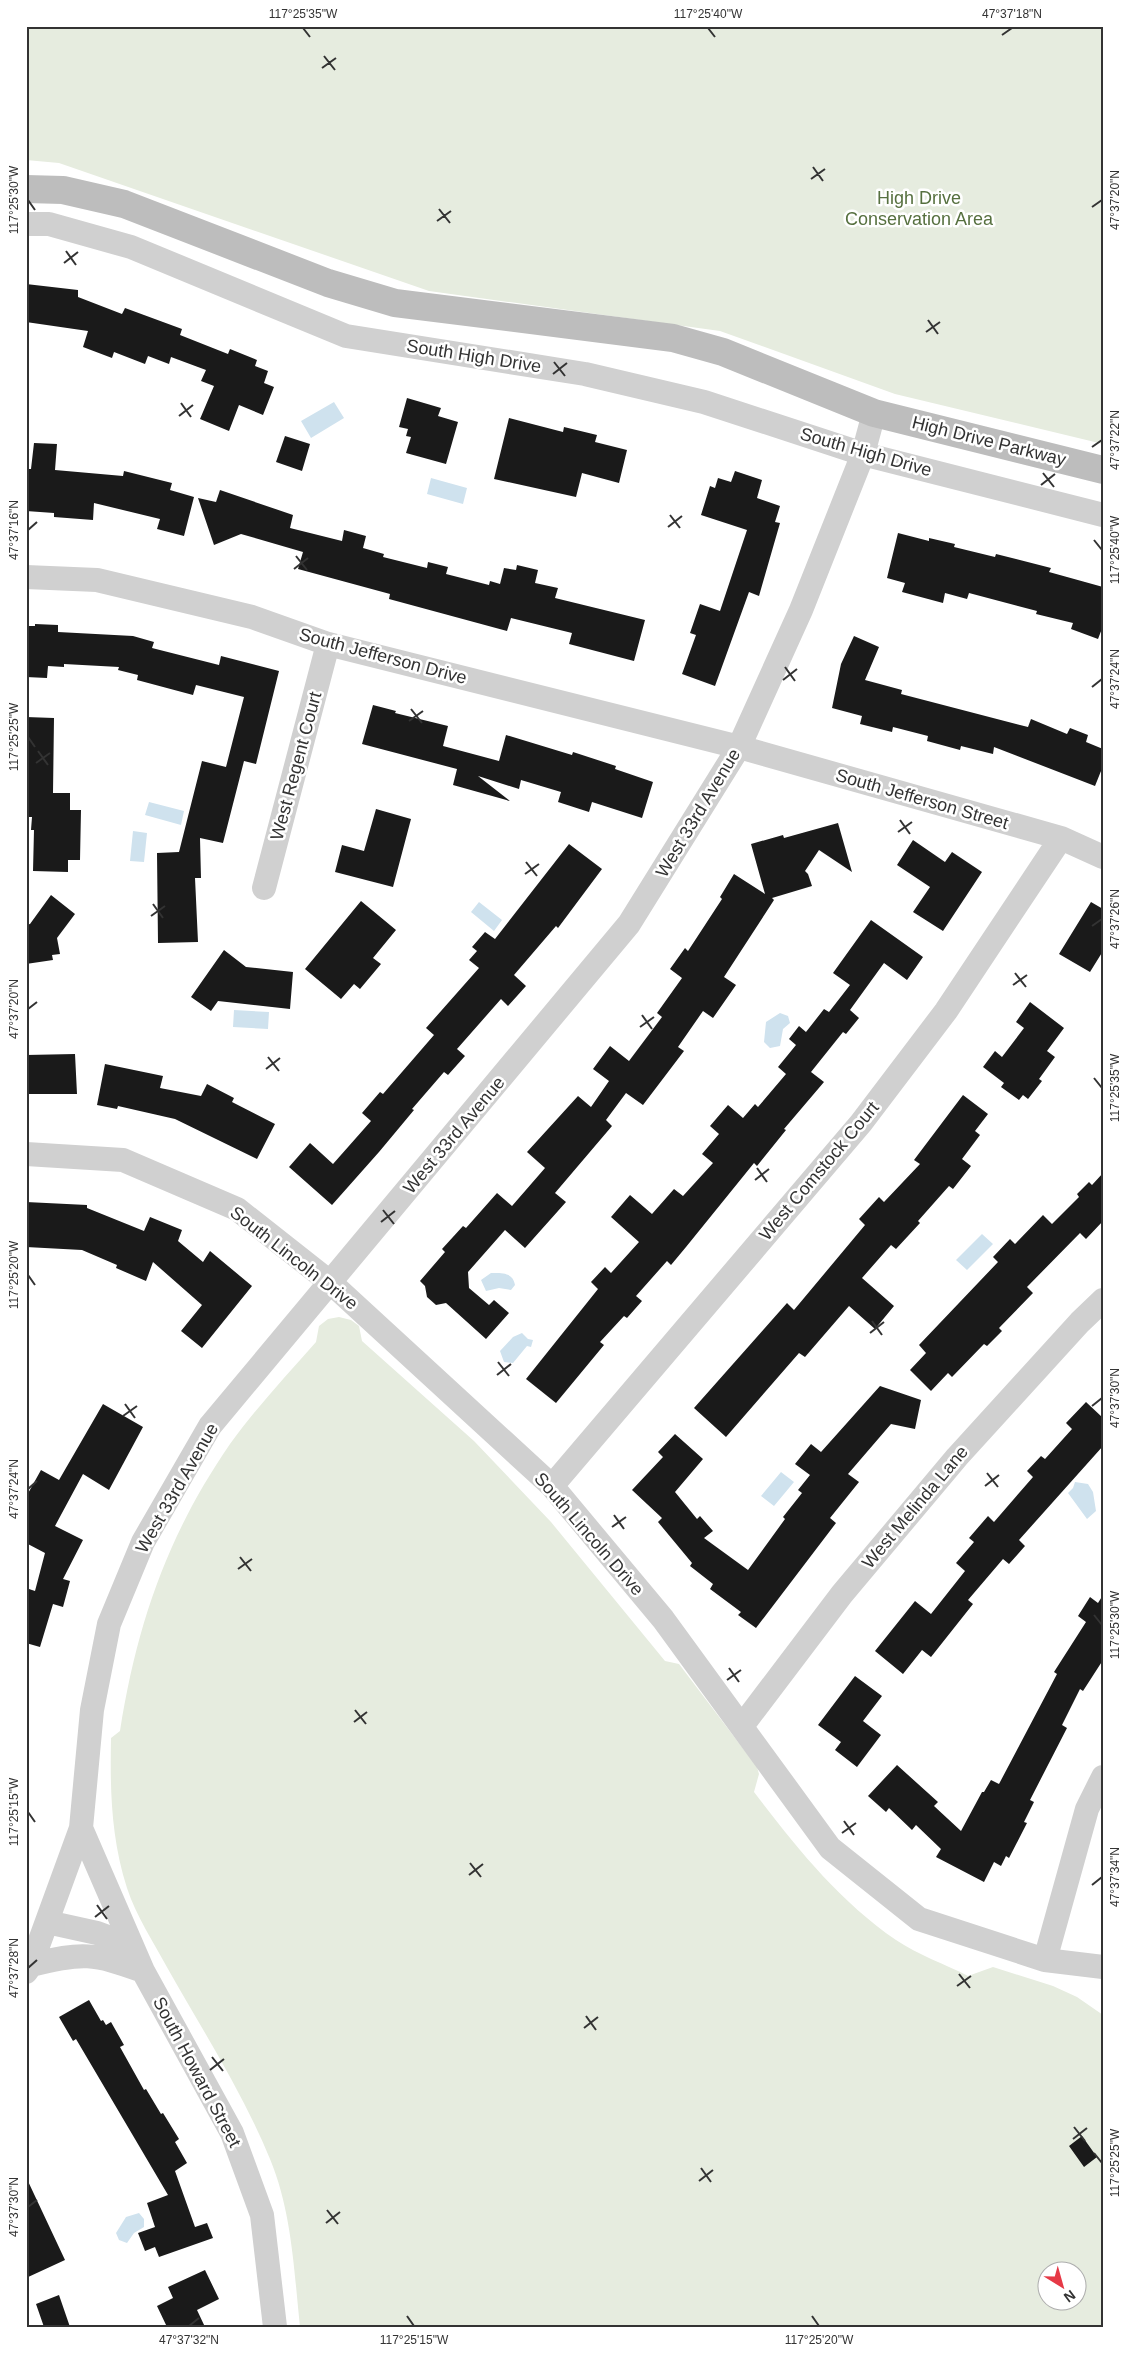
<svg xmlns="http://www.w3.org/2000/svg" width="1129" height="2353" font-family="Arial,sans-serif">
	<style>
		.green { fill: #e6ecdf; fill-rule: evenodd }
		.water { fill: #cfe2ee }
		.building { fill: #1a1a1a }
		.lines { fill: none; stroke-linecap: round; stroke-linejoin: round }
		.street { stroke: #d0d0d0; stroke-width: 24 }
		.secondary { stroke: #bdbdbd; stroke-width: 28 }
		.ticks { fill: none; stroke: #333; stroke-width: 2 }
		.labels { text-anchor: middle; stroke-width: 5; stroke-linejoin: round; paint-order: stroke }
		.park-label { font-size: 18px; fill: #56703f; stroke: #fff }
		.street-label { font-size: 18px; fill: #333; stroke: #fff }
		.neatline { fill: none; stroke: #333; stroke-width: 2 }
		.ticks-label { font-size: 12px; text-anchor: middle; fill: #333 }
	</style>
	<rect width="100%" height="100%" fill="#fff"/>
	<path class="green" d="M26 26H1103V444L895 394 720 331 429 291 59 163 26 160Z
		M339 1317 351 1320 359 1326 362 1341 474 1441 551 1522 665 1661 679 1664 757 1767 759 1774 754 1792C796 1847 838 1900 896 1940 918 1955 945 1964 968 1976L993 1967 1053 1986 1077 1997 1103 2015V2327H300C294 2271 292 2212 270 2159 243 2093 203 2031 168 1969 154 1943 136 1916 127 1888 111 1838 110 1790 111 1738L120 1731C137 1623 168 1534 230 1444 256 1408 287 1375 316 1342L319 1326 328 1319ZM1046 2270H1076V2300H1046Z"/>
	<path class="water" d="M334 402 344 418 311 438 301 421Z
		M431 478 467 488 463 504 427 494Z
		M149 802 184 811 181 825 145 815Z
		M133 831 147 833 144 862 130 861Z
		M479 902 502 920 494 931 471 912Z
		M234 1010 269 1012 268 1029 233 1027Z
		M780 1013 788 1016 790 1023 783 1029 780 1046 770 1048 764 1042 766 1022Z
		M982 1234 993 1244 967 1270 956 1260Z
		M491 1273C501 1273 513 1272 515 1285L511 1290 499 1288 486 1291 481 1280Z
		M522 1333 528 1339 533 1340 531 1347 527 1346 513 1363 504 1362 500 1351 513 1337Z
		M781 1472 794 1482 774 1506 761 1496Z
		M1075 1482 1088 1484 1093 1492 1096 1511 1087 1519 1068 1493 1073 1488Z
		M139 2213 144 2219V2227L134 2233 127 2243 119 2240 116 2233 126 2217Z"/>
	<path class="building" d="M26 284 78 290V297L122 314 125 308 182 329 180 335 228 354 230 349 257 360 255 366 268 371 264 383 274 387 263 415 239 405 229 431 200 419 214 386 201 381 206 370 171 357 169 364 148 356 145 364 114 352 112 358 83 347 88 331 26 322Z
		M407 398 441 408 438 416 458 422 446 464 406 453 411 437 406 436 408 429 399 427Z
		M509 418 563 432 564 427 597 435 595 442 627 450 619 483 582 473 576 497 494 479Z
		M285 436 310 444 302 471 276 462Z
		M34 443 57 444 55 470 123 476 124 471 172 483 170 490 194 497 184 536 157 529 160 519 94 503 93 520 54 517V513L26 511V469H31Z
		M735 471 762 480 757 498 780 506 775 522 780 523 759 596 749 592 715 686 682 674 696 635 690 633 700 604 720 611 747 530 701 515 710 486 715 488 718 478 731 482Z
		M220 490 293 515 290 528 342 541 344 530 366 536 363 548 384 554 383 557 427 568 428 562 448 567 446 574 489 585 490 581 500 584 504 568 516 570 517 565 538 570 535 583 558 588 555 598 645 620 634 661 569 644 572 633 511 618 507 631 389 599 390 594 298 569 303 552 241 534 214 545 198 498 216 502Z
		M898 533 929 541V538L955 544 954 547 995 557 996 554 1051 568 1049 572 1103 587V626L1098 639 1071 629 1073 623 1036 614 1037 611 969 593 967 599 945 593 943 603 902 592 905 583 887 578Z
		M35 624 58 625V632L133 636 154 642 152 648 219 665 221 656 279 671 256 764 244 761 223 843 200 838 201 878H195L198 942 158 943 157 853 179 852 202 761 226 767 244 697 196 685 193 695 137 680 138 675 118 670 119 667 64 664V667L48 666 47 678 26 677V626H35Z
		M854 636 879 647 865 680 902 690 901 694 1028 727 1031 719 1067 734 1070 728 1088 735 1086 742 1103 749V766L1095 786 994 747 993 754 961 746 960 750 927 741 928 736 893 727 892 732 860 724 862 716 832 708 841 664Z
		M373 705 396 711 395 713 448 726 443 746 499 761 506 735 572 755 573 752 616 766 615 769 653 782 642 818 592 802 589 812 558 802 561 792 521 780 519 789 478 776 510 801 453 785 457 769 362 744Z
		M26 717 54 718 53 793H70V810H81L80 860H68V872L33 871 34 830H31L32 817H26Z
		M376 809 411 819 393 887 335 872 342 845 364 851Z
		M838 823 852 872 819 850 805 871 808 874 812 886 772 898 774 900 724 977 736 985 713 1018 703 1011 678 1047 684 1051 643 1105 626 1093 606 1120 612 1126 555 1193 566 1202 525 1248 505 1230 468 1272 469 1288 489 1305 494 1300 509 1313 486 1339 446 1303 436 1305 427 1297 425 1286 420 1281 445 1252 442 1249 463 1226 466 1228 497 1193 512 1206 545 1168 527 1152 578 1096 591 1107 609 1081 593 1069 610 1046 629 1061 662 1017 657 1013 682 978 670 969 685 948 688 951 722 899 720 897 734 874 765 894 751 844 783 835 784 838Z
		M913 840 945 862 952 852 982 872 943 931 913 912 930 887 897 865Z
		M569 844 602 869 558 928 556 926 514 975 526 986 508 1006 501 999 457 1049 465 1056 448 1075 444 1072 412 1109 414 1110 379 1152 332 1205 289 1167 310 1143 333 1164 371 1121 362 1113 380 1092 383 1094 434 1035 426 1028 479 968 469 960 477 951 472 947 485 932 495 939Z
		M51 895 75 914 57 938 60 954 52 955 53 960 26 964V925L30 924Z
		M361 901 396 930 373 958 381 964 360 989 354 984 341 999 305 969Z
		M1091 902 1103 909V951L1090 972 1059 954Z
		M871 920 923 957 907 980 884 963 850 1010 859 1018 846 1034 843 1032 811 1072 824 1082 784 1129 786 1130 757 1166 754 1163 686 1247 671 1265 667 1261 636 1296 642 1301 627 1318 624 1316 600 1342 604 1345 556 1403 526 1379 598 1289 591 1282 605 1267 611 1273 639 1242 611 1217 630 1195 652 1214 674 1189 683 1196 713 1163 702 1154 719 1134 710 1126 728 1105 743 1118 755 1104 758 1107 786 1074 778 1067 796 1045 789 1039 799 1026 806 1032 824 1009 829 1012 850 985 833 973Z
		M224 950 246 967 293 972 290 1009 218 1001 211 1011 191 997Z
		M1030 1002 1064 1028 1047 1051 1055 1057 1039 1079 1042 1081 1028 1099 1023 1095 1019 1100 1001 1087 1004 1083 983 1067 995 1051 1002 1057 1024 1028 1016 1022Z
		M75 1054 77 1094H26V1055Z
		M105 1064 163 1076 160 1088 201 1096 207 1084 234 1098 232 1102 275 1124 257 1159 175 1119 118 1106 117 1109 97 1105Z
		M963 1095 988 1114 975 1131 980 1135 962 1159 971 1166 953 1189 949 1186 918 1221 920 1223 896 1249 891 1245 862 1278 894 1306 875 1329 849 1306 805 1357 799 1353 726 1437 694 1408 787 1303 794 1310 865 1225 859 1219 879 1197 884 1202 920 1164 914 1160Z
		M1103 1173V1221L1086 1239 1080 1233 1027 1287 1033 1293 999 1328 1002 1331 987 1346 984 1344 952 1377 948 1373 931 1391 910 1370 926 1353 919 1345 998 1262 993 1257 1010 1239 1015 1244 1043 1215 1052 1224 1079 1197 1077 1194 1089 1182 1092 1185Z
		M26 1202 87 1205V1208L144 1231 150 1217 182 1230 178 1241 203 1262 210 1251 252 1286 202 1348 181 1331 202 1305 153 1262 146 1281 116 1268 117 1265 82 1250 26 1247Z
		M880 1386 921 1400 915 1429 891 1424 848 1474 859 1482 830 1518 836 1523 756 1628 738 1615 741 1612 710 1589 713 1584 690 1566 692 1563 658 1522 662 1518 632 1490 663 1457 658 1452 675 1434 703 1459 675 1492 697 1519 700 1516 713 1531 704 1538 748 1570 785 1519 783 1517 802 1493 798 1490 810 1475 795 1464 811 1444 821 1452Z
		M1086 1402 1103 1418V1446L1019 1540 1025 1546 1009 1564 1003 1559 968 1600 973 1604 931 1657 922 1650 903 1674 875 1651 915 1601 931 1614 965 1571 956 1563 974 1542 969 1538 988 1516 994 1522 1033 1477 1027 1471 1041 1456 1045 1459 1072 1429 1066 1423Z
		M103 1404 143 1427 109 1490 83 1474 55 1526 83 1540 63 1579 70 1581 63 1607 53 1604 40 1647 26 1643V1588L35 1591 45 1553 26 1543V1497L41 1470 59 1480Z
		M1103 1595V1660L1083 1691 1080 1689 1062 1725 1067 1728 1030 1800 1034 1802 1024 1822 1027 1823 1009 1858 1006 1856 1001 1866 994 1862 984 1882 936 1857 941 1849 916 1825 912 1830 889 1808 886 1812 868 1796 897 1765 938 1802 934 1806 961 1831 982 1792H984L991 1780 999 1784 1057 1674 1054 1672 1086 1622 1078 1616 1090 1597 1098 1603Z
		M855 1676 882 1696 863 1721 881 1735 857 1767 835 1750 841 1742 818 1725Z
		M89 2000 101 2021 103 2020 106 2025 111 2022 124 2045 120 2047 144 2090 146 2089 161 2114 163 2113 179 2139 175 2142 187 2163 175 2171 195 2227 207 2223 213 2238 159 2257 155 2247 145 2251 138 2233 155 2227 147 2203 168 2195 76 2039 73 2041 59 2017Z
		M1082 2136 1097 2157 1084 2167 1069 2146Z
		M26 2177 65 2260 26 2278Z
		M205 2270 219 2299 197 2310 205 2327H167L157 2306 173 2298 168 2287Z
		M59 2295 70 2327H44L36 2304Z"/>
	<g class="lines">
		<path class="street" d="M26 224H49L131 247 346 336 585 374 704 402 863 454 1103 515
			M26 577 97 580 252 617 328 644 739 747 1061 838 1103 857
			M264 888 328 644
			M26 1154 123 1160 237 1209 331 1283 552 1486 663 1619 830 1848 919 1919 1045 1960 1103 1967
			M552 1486 861 1123 946 1011 1061 838
			M742 1726 842 1594 957 1457 1080 1322 1103 1300
			M81 1828 143 1971 232 2133 262 2215 275 2327
			M47 1922 97 1933 132 1946
			M1045 1960 1087 1809 1103 1777
			M31 1965C83 1952 93 1953 143 1971
			M26 1972 31 1965 81 1828 92 1710 109 1624 143 1542 210 1426 629 924 739 747 801 610 863 454 874 413"/>
		<path class="secondary" d="M26 189 63 190 124 204 328 283 395 303 673 338 723 352 874 413 1103 470"/>
	</g>
	<path class="ticks" d="M303 28 310 37M708 28 715 37M1002 35 1012 28M324 56 335 70M322 68 336 58M813 167 823 181M811 179 825 169M28 200 35 210M1092 207 1102 200M439 209 450 223M437 221 451 211M66 251 76 265M64 263 78 252M928 320 938 334M926 332 940 322M554 362 565 376M553 374 567 363M181 403 191 417M179 416 193 405M1092 447 1102 440M1043 473 1054 487M1041 485 1055 474M670 515 680 528M668 527 682 516M28 530 37 522M1094 540 1102 550M296 556 307 570M294 569 308 558M785 667 795 681M783 680 797 669M1092 687 1102 679M411 709 422 723M409 721 423 711M28 737 35 747M38 751 48 765M36 763 50 753M900 820 910 834M898 832 912 822M526 862 537 876M525 874 539 864M153 904 163 918M151 916 165 906M1092 926 1102 919M1015 973 1026 987M1013 985 1027 975M28 1009 37 1002M642 1015 652 1029M640 1027 654 1017M268 1057 279 1071M266 1069 280 1058M1094 1078 1102 1088M757 1168 767 1182M755 1180 769 1169M383 1210 394 1224M381 1222 395 1211M28 1275 35 1285M872 1321 882 1335M870 1333 884 1322M498 1362 509 1376M497 1375 511 1364M125 1404 135 1418M1092 1406 1102 1398M123 1416 137 1406M987 1473 998 1487M985 1486 999 1475M28 1489 37 1481M614 1515 624 1529M612 1527 626 1517M240 1557 251 1571M238 1569 252 1559M1094 1615 1102 1625M729 1668 739 1682M727 1680 741 1670M355 1710 366 1724M354 1722 367 1712M28 1812 35 1822M844 1821 854 1835M842 1833 856 1823M470 1863 481 1877M469 1875 483 1864M1092 1885 1102 1877M97 1905 107 1919M95 1917 109 1906M28 1968 37 1960M959 1974 970 1988M957 1986 971 1976M586 2016 596 2030M584 2028 598 2017M212 2057 223 2071M210 2070 224 2059M1074 2127 1085 2141M1073 2139 1087 2128M1094 2153 1102 2163M701 2168 711 2182M699 2181 713 2170M28 2207 37 2200M327 2210 338 2224M326 2223 340 2212M407 2316 414 2326M812 2316 819 2326M189 2326 199 2318"/>
	<g class="labels">
		<g class="park-label">
			<text x="919" y="204">High Drive<tspan x="919" dy="21">Conservation Area</tspan></text>
		</g>
		<g class="street-label">
			<text transform="translate(474 356) rotate(9)" y="6">South High Drive</text>
			<text transform="translate(989 441) rotate(14)" y="6">High Drive Parkway</text>
			<text transform="translate(866 452) rotate(16)" y="6">South High Drive</text>
			<text transform="translate(383 656) rotate(15)" y="6">South Jefferson Drive</text>
			<text transform="translate(296 766) rotate(-75)" y="6">West Regent Court</text>
			<text transform="translate(922 799) rotate(16)" y="6">South Jefferson Street</text>
			<text transform="translate(698 813) rotate(-59)" y="6">West 33rd Avenue</text>
			<text transform="translate(454 1135) rotate(-50)" y="6">West 33rd Avenue</text>
			<text transform="translate(819 1171) rotate(-50)" y="6">West Comstock Court</text>
			<text transform="translate(294 1258) rotate(38)" y="6">South Lincoln Drive</text>
			<text transform="translate(177 1488) rotate(-60)" y="6">West 33rd Avenue</text>
			<text transform="translate(915 1507) rotate(-50)" y="6">West Melinda Lane</text>
			<text transform="translate(589 1534) rotate(49)" y="6">South Lincoln Drive</text>
			<text transform="translate(197 2072) rotate(62)" y="6">South Howard Street</text>
		</g>
	</g>
	<rect width="1129" height="2353" fill="none" stroke="#ffffff" stroke-width="55"/>
	<g transform="translate(1062 2286) rotate(143)"><circle r="24" fill="#ffffff" stroke="#adadad"/>
	<path d="M0-4L9 19L0 12L-9 19Z" fill="#e63946"/>
	<text y="-8" font-size="14" font-weight="bold" text-anchor="middle" fill="#333333">N</text>
	</g>
	<rect x="28" y="28" width="1074" height="2298" class="neatline"/>
	<g class="ticks-label">
		<text x="303" y="18">117°25'35"W</text>
		<text x="708" y="18">117°25'40"W</text>
		<text x="1012" y="18">47°37'18"N</text>
		<text transform="translate(1115 200) rotate(-90)" y="4">47°37'20"N</text>
		<text transform="translate(14 200) rotate(-90)" y="4">117°25'30"W</text>
		<text transform="translate(1115 440) rotate(-90)" y="4">47°37'22"N</text>
		<text transform="translate(14 530) rotate(-90)" y="4">47°37'16"N</text>
		<text transform="translate(1115 550) rotate(-90)" y="4">117°25'40"W</text>
		<text transform="translate(1115 679) rotate(-90)" y="4">47°37'24"N</text>
		<text transform="translate(14 737) rotate(-90)" y="4">117°25'25"W</text>
		<text transform="translate(1115 919) rotate(-90)" y="4">47°37'26"N</text>
		<text transform="translate(14 1009) rotate(-90)" y="4">47°37'20"N</text>
		<text transform="translate(1115 1088) rotate(-90)" y="4">117°25'35"W</text>
		<text transform="translate(14 1275) rotate(-90)" y="4">117°25'20"W</text>
		<text transform="translate(1115 1398) rotate(-90)" y="4">47°37'30"N</text>
		<text transform="translate(14 1489) rotate(-90)" y="4">47°37'24"N</text>
		<text transform="translate(1115 1625) rotate(-90)" y="4">117°25'30"W</text>
		<text transform="translate(14 1812) rotate(-90)" y="4">117°25'15"W</text>
		<text transform="translate(1115 1877) rotate(-90)" y="4">47°37'34"N</text>
		<text transform="translate(14 1968) rotate(-90)" y="4">47°37'28"N</text>
		<text transform="translate(1115 2163) rotate(-90)" y="4">117°25'25"W</text>
		<text transform="translate(14 2207) rotate(-90)" y="4">47°37'30"N</text>
		<text x="189" y="2344">47°37'32"N</text>
		<text x="414" y="2344">117°25'15"W</text>
		<text x="819" y="2344">117°25'20"W</text>
	</g>
</svg>
